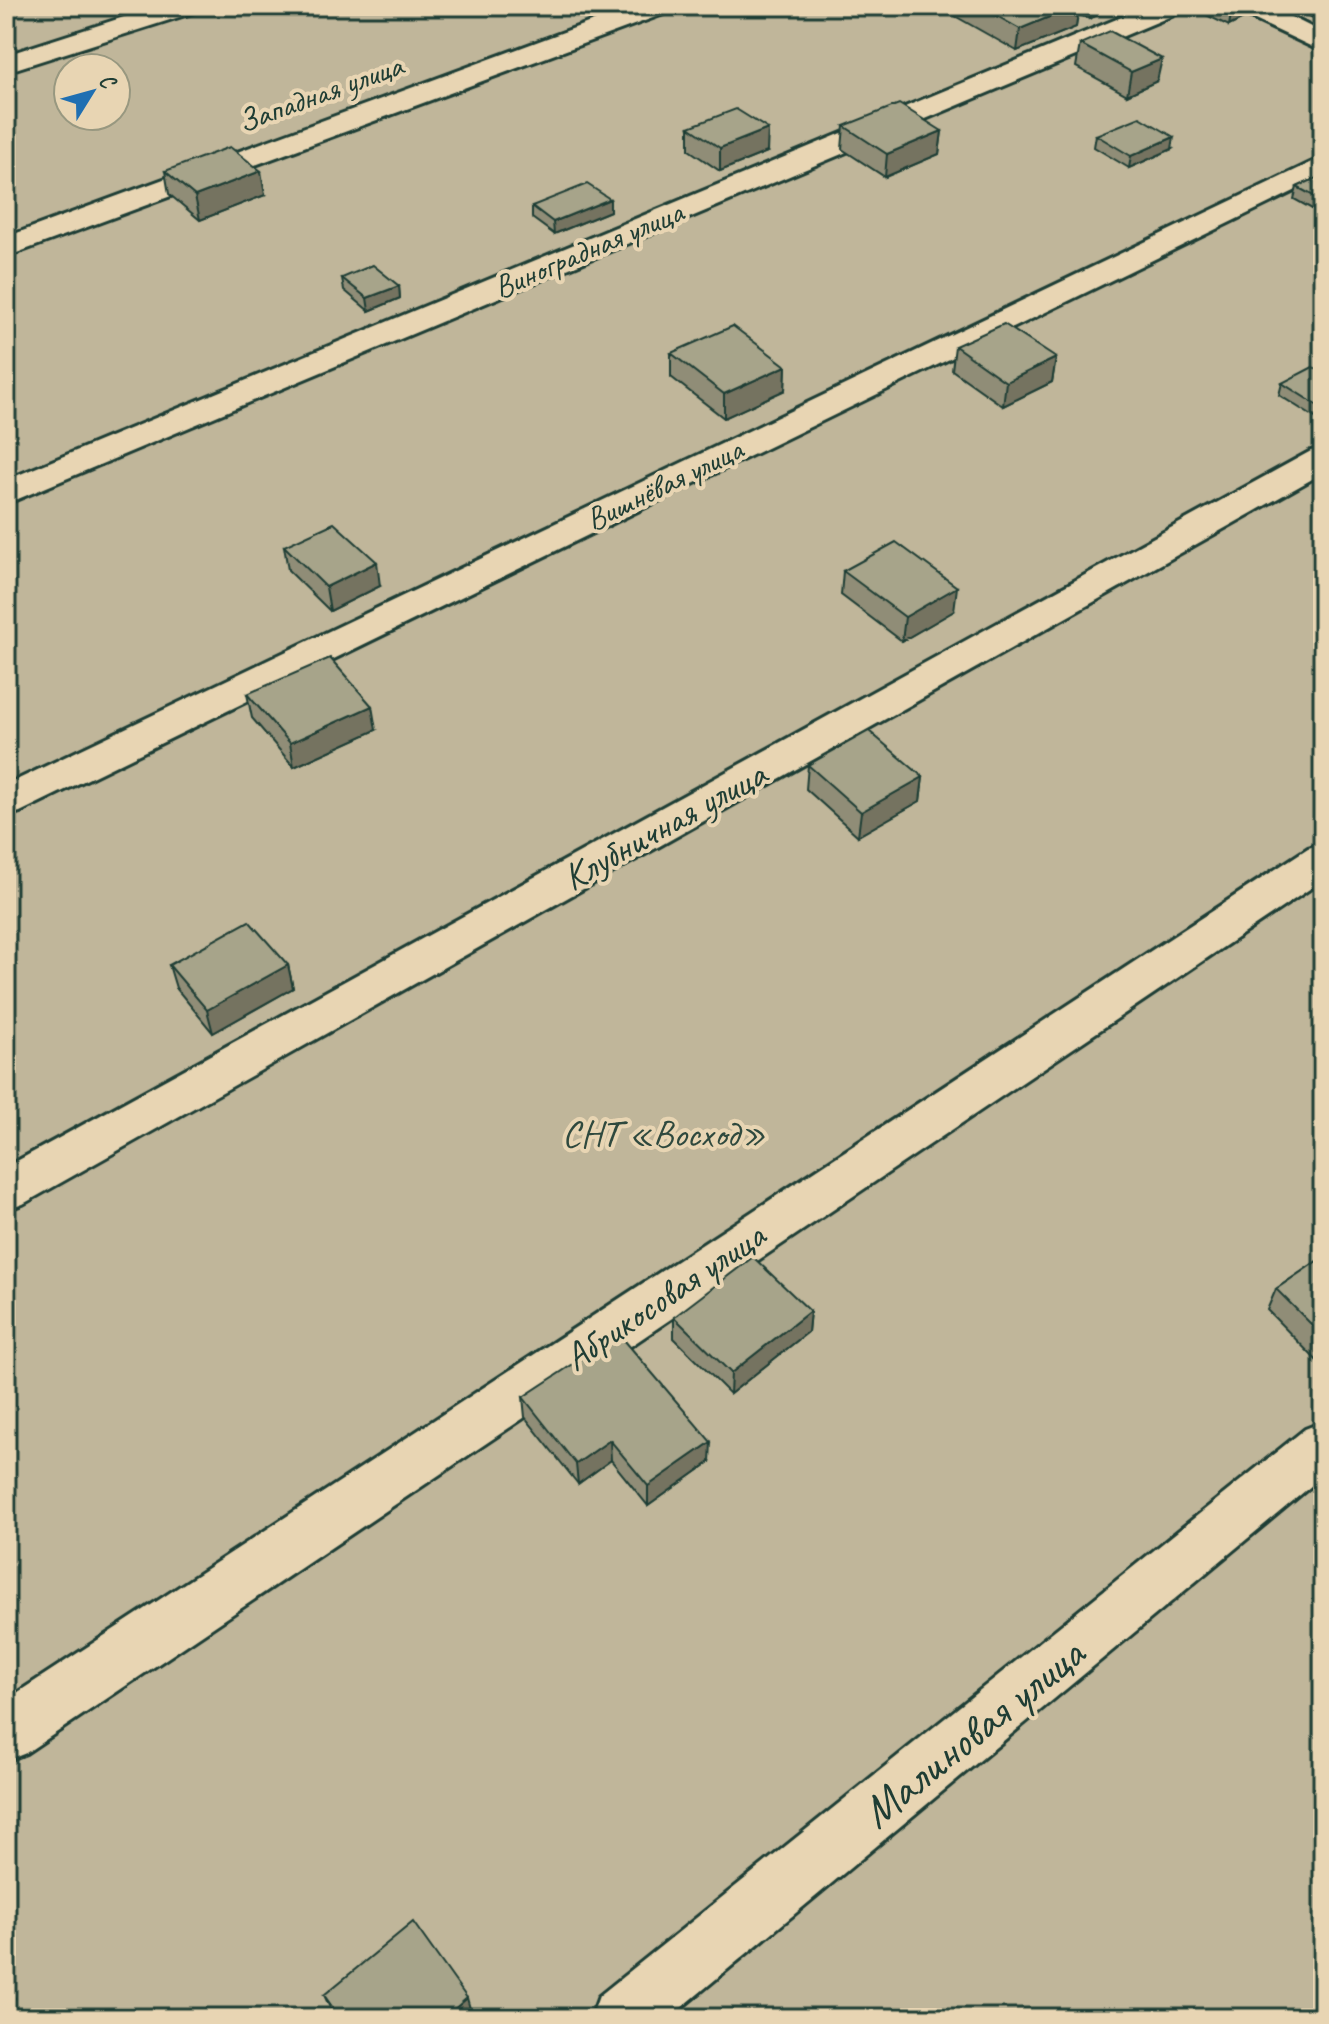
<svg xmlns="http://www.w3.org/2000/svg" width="1329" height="2024" font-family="Caveat,sans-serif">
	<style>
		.green { fill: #c0b69a; stroke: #707a67; stroke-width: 2; fill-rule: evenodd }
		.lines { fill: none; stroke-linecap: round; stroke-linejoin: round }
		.minor-casing { stroke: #1f3d34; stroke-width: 6 }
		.minor { fill: #e8d5b3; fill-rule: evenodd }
		.wall { fill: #908d77; stroke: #1f3d34; stroke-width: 2 }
		.shaded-wall { fill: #757361; stroke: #1f3d34; stroke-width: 2 }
		.building { fill: #a7a48a; stroke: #1f3d34; stroke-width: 2 }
		.labels { text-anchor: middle; stroke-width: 8; stroke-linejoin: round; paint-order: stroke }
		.far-street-label { font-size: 32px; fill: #1f3d34; stroke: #e8d5b3 }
		.street-label { font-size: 38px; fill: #1f3d34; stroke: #e8d5b3 }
		.park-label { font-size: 38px; fill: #2f493e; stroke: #e8d5b3 }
		.near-street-label { font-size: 46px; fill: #1f3d34; stroke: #e8d5b3 }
	</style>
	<rect width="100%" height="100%" fill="#e0cfae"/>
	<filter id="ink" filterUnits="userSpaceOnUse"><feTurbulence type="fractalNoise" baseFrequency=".0125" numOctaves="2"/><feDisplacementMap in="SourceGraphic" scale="16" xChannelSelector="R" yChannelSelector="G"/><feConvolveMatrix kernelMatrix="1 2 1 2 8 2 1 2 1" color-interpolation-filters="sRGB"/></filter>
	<g filter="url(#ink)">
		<path class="green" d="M6 6H1323V2018H6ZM68 68H116V116H68Z"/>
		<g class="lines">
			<defs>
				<path id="minor" d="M158 6H199L195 12 6 72V55Z
					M634 6H673L669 12 6 257V237Z
					M1148 6H1185L1181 12 6 504V480Z
					M1234 6H1269L1323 33V52L1238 12Z
					M1323 157V177L20 812 6 816V785Z
					M1323 448V473L23 1204 6 1210V1167L1311 451Z
					M1323 844V880L26 1753 6 1761V1700L1308 848Z
					M1323 1422V1476L669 2018H591L599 1996 1305 1429Z"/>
			</defs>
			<use href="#minor" class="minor-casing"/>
			<use href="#minor" class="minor"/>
		</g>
		<path class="wall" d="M956 6H1111V9L1089 19 1078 14 1076 27 1017 51 955 16Z
			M1204 6H1242L1245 8 1243 19 1229 26 1202 13Z
			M1302 6H1323V23L1301 12Z
			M1080 44 1157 81 1127 95 1076 67Z
			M844 126 942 131 939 154 885 177 842 149Z
			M689 127 767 152 720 171 689 150Z
			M1096 135 1172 149 1129 168 1094 147Z
			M165 171 265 195 200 220 169 194Z
			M1323 175V215L1294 199 1297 187Z
			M610 199V211L554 234 532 218V206Z
			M342 278 399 286 400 298 369 311 344 290Z
			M1323 335V360L1317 356Z
			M955 346 1056 358 1052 382 1003 406 952 370Z
			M671 353 786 366 785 390 724 418 671 377Z
			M1323 373V420L1320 421 1279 395 1282 383Z
			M284 546 380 586 330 611 288 570Z
			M843 571 954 611 902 641 841 595Z
			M247 694 376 730 294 767 252 718Z
			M808 765 923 777 920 801 858 836 806 789Z
			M169 965H288L293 988 213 1033 176 988Z
			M1323 1257V1367L1267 1310 1276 1289Z
			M810 1311 808 1332 730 1394 674 1338V1317Z
			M523 1397 710 1462 648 1506 611 1460 578 1484 525 1417Z
			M324 1995 471 2012 463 2018H337L330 2008Z"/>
		<path class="shaded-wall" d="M1076 6H1079L1076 27 1017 51 1020 29Z
			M1094 6H1111V9L1089 19 1090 7Z
			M1245 8 1243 19 1229 26 1231 14Z
			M1162 59 1157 81 1127 95 1131 72Z
			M768 129 767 152 720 171V148Z
			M942 131 939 154 885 177 887 154Z
			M1174 137 1172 149 1129 168 1131 156Z
			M261 171 265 195 200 220 195 196Z
			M610 199V211L554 234 553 222Z
			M399 286 400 298 369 311 367 298Z
			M1056 358 1052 382 1003 406 1006 382Z
			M786 366 785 390 724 418V394Z
			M377 562 380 586 330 611 326 587Z
			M957 587 954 611 902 641 905 617Z
			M372 706 376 730 294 767 290 743Z
			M923 777 920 801 858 836 861 812Z
			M288 965 293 988 213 1033 207 1010Z
			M810 1311 808 1332 730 1394 731 1373Z
			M610 1440 611 1460 578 1484 576 1464Z
			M711 1442 710 1462 648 1506V1486Z
			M6 1983 15 1998 6 2005Z
			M467 1998 471 2012 463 2018H444Z"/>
		<path class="building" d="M979 6H1076L1020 29Z
			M1215 6H1242L1245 8 1231 14Z
			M1110 31 1162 59 1131 72 1080 44Z
			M899 104 942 131 887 154 844 126Z
			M736 109 768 129 720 148 689 127Z
			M1140 117 1174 137 1131 156 1096 135Z
			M230 147 261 171 195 196 165 171Z
			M1323 175V201L1297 187Z
			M587 184 610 199 553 222 532 206Z
			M373 265 399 286 367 298 342 278Z
			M1004 324 1056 358 1006 382 955 346Z
			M733 326 786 366 724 394 671 353Z
			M1313 367 1323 373V409L1282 383Z
			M334 523 377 562 326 587 284 546Z
			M896 542 957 587 905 617 843 571Z
			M330 658 372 706 290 743 247 694Z
			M869 731 923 777 861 812 808 765Z
			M249 921 288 965 207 1010 169 965Z
			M753 1257 810 1311 731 1373 674 1317Z
			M1323 1257V1336L1276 1289Z
			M619 1334 711 1442 648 1486 610 1440 576 1464 523 1397Z
			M413 1922 467 1998 444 2018H340L324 1995Z"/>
	</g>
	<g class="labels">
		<g class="far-street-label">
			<text transform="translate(320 93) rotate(-20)" y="11">Западная улица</text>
			<text transform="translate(588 249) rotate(-23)" y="11">Виноградная улица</text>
			<text transform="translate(664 484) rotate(-26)" y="11">Вишнёвая улица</text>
		</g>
		<g class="street-label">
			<text transform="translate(664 825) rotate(-29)" y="13">Клубничная улица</text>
			<text transform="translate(664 1296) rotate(-34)" y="13">Абрикосовая улица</text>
		</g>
		<g class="park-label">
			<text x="664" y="1146">СНТ «Восход»</text>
		</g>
		<g class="near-street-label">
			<text transform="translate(972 1732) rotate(-39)" y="16">Малиновая улица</text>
		</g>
	</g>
	<rect width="1329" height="2024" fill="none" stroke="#e8d5b3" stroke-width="32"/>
	<rect x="16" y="16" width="1297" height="1992" fill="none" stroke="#1f3d34" stroke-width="3" filter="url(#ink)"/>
	<g transform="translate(92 92) rotate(53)"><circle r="38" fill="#e8d5b3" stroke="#989880" stroke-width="2"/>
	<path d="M0-6L14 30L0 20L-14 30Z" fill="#1f6fb2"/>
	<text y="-12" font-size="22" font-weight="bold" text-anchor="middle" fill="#1f3d34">С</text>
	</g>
</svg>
